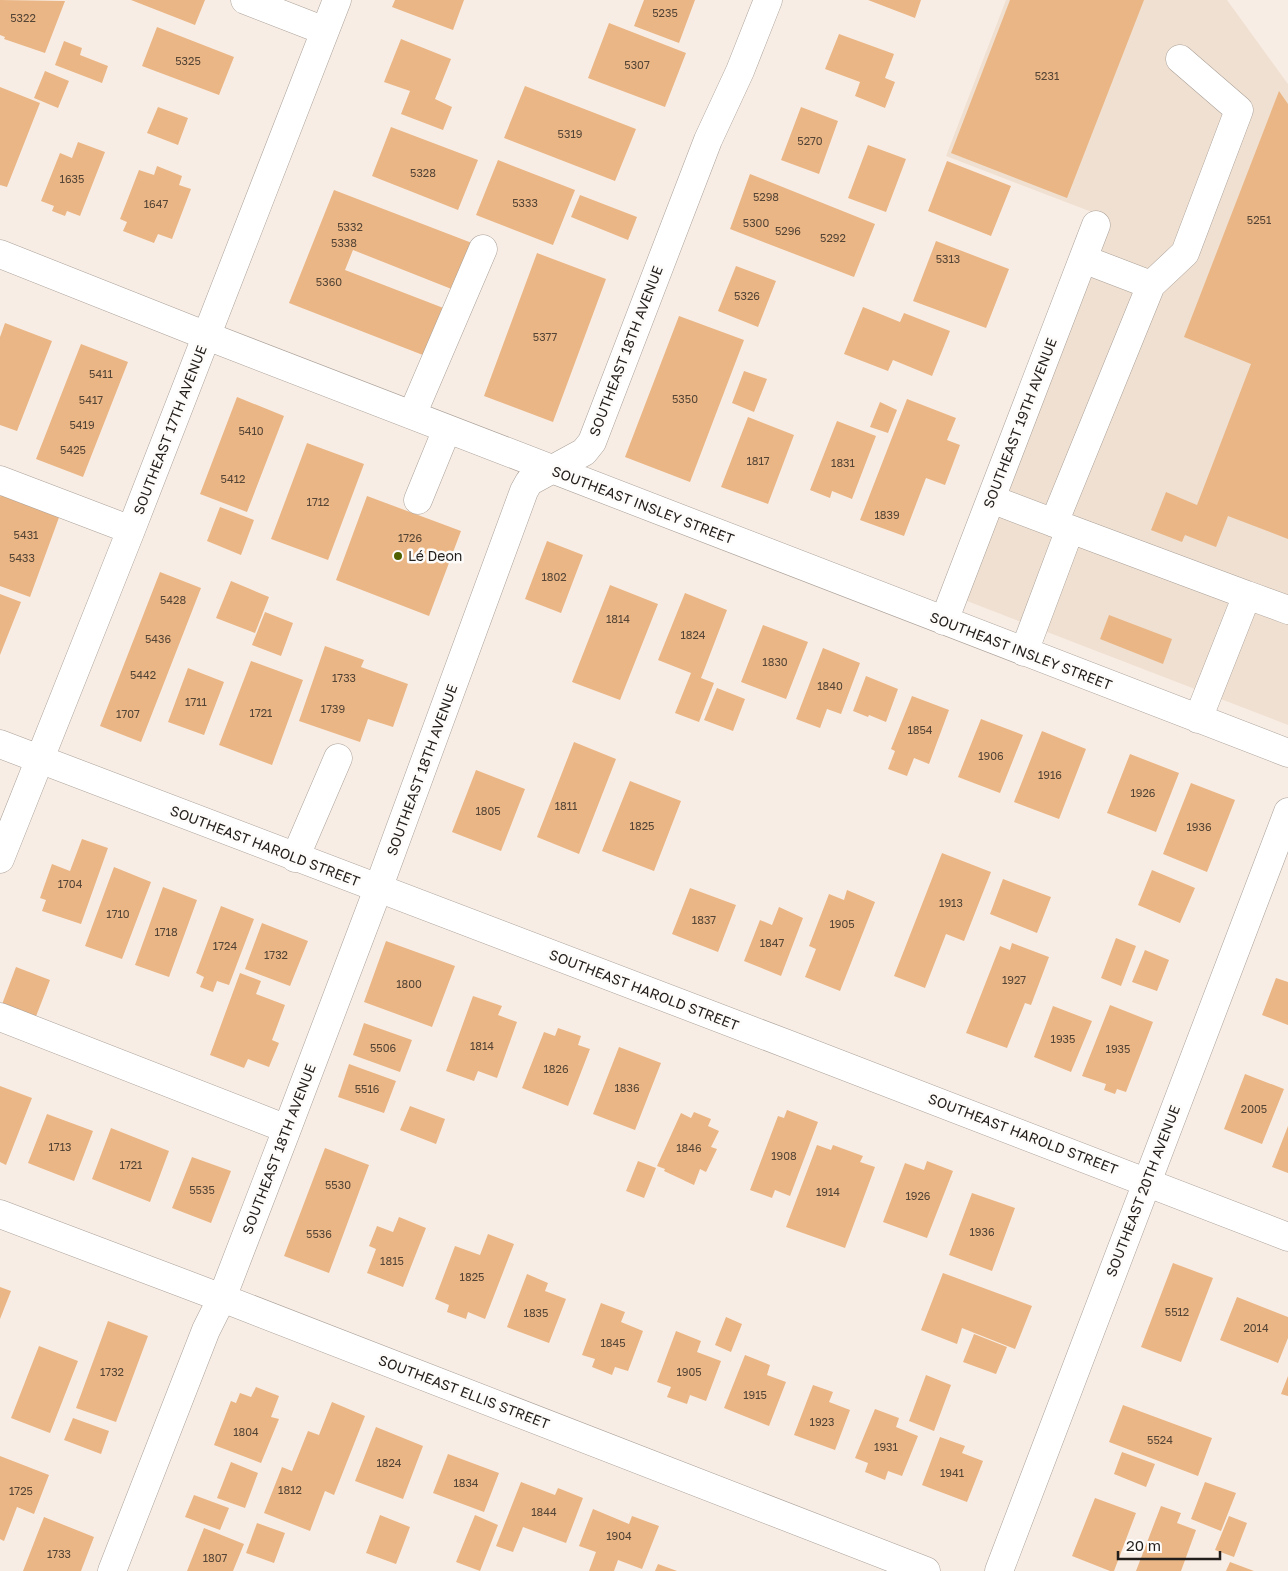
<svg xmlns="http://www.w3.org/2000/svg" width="1288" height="1571" font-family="'Golos Text',sans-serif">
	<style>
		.built { fill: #f0e0d1 }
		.building { fill: #eab685 }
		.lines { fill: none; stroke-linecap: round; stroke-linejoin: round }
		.minor-casing { stroke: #aaa098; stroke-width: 29 }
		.minor { stroke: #fff; stroke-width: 28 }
		.poi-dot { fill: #505f00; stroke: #fefcfa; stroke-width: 2 }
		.labels { text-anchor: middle; stroke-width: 5; stroke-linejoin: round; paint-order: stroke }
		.number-label { font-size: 11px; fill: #544436 }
		.street-label { font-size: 14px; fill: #221e1b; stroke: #fefcfa }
		.poi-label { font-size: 14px; fill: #221e1b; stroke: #fefcfa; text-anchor: start }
	</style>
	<rect width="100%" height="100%" fill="#f8ede4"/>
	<path class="built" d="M1006 0H1227L1288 84V725L949 594 1097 214 946 156Z"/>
	<path class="building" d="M0 0 65 1 45 53 4 39 5 37 0 35Z
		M131 0H205L195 25Z
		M395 0H464L453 30 392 7Z
		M644 0H695L679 43 634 26Z
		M868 0H921L915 18Z
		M1010 0H1144L1067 198 951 153Z
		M609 23 686 53 665 107 588 78Z
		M157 27 234 57 219 95 142 66Z
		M839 34 894 54 885 78 895 82 885 108 855 96 860 82 825 69Z
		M401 39 451 59 435 99 452 107 443 130 401 114 410 91 384 82Z
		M64 41 82 48 80 55 108 66 102 83 55 65Z
		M45 71 69 81 58 108 34 98Z
		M525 86 636 129 615 181 504 138Z
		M0 87 40 103 7 187 0 185Z
		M1279 91 1288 104V539L1228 516 1216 547 1185 535 1182 542 1151 530 1166 492 1197 505 1251 364 1184 337Z
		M158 107 188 118 178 145 147 133Z
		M801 107 838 121 819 174 781 160Z
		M391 127 478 160 458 210 372 176Z
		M78 142 105 152 80 216 67 211 65 216 52 211 54 206 41 201 60 153 72 158Z
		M868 145 906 159 886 212 848 198Z
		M498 160 575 190 553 245 476 215Z
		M947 161 1011 186 991 236 928 211Z
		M157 166 182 176 179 185 191 189 172 239 158 234 154 243 123 231 127 222 120 219 139 170 154 175Z
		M750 174 875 224 854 277 730 229Z
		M334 190 472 243 454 290 353 250 345 270 446 309 428 357 289 303Z
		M580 195 637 217 628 240 571 217Z
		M936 241 1009 269 986 328 913 301Z
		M537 253 606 279 553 422 484 396Z
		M736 266 776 281 758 327 718 311Z
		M863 307 900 322 904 313 950 331 932 376 893 360 888 371 844 354Z
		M679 316 744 340 690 482 625 457Z
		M5 323 52 341 17 431 0 425V337Z
		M81 344 128 362 83 477 36 459Z
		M744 371 767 379 754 412 732 403Z
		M237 397 284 416 247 512 200 494Z
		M907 399 956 418 947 440 960 445 945 485 926 478 904 536 860 520Z
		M880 402 897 410 888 433 870 427Z
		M748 417 794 435 768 504 721 487Z
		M837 421 876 436 852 499 832 491 830 498 810 490Z
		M307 443 364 464 328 560 271 539Z
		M2 491 61 512 30 597 0 586V497Z
		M367 496 461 531 429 616 336 580Z
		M220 507 254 520 241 555 207 541Z
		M547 541 583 555 561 613 525 599Z
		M160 572 201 588 141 742 100 726Z
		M231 581 269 597 255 633 216 618Z
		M610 585 658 604 620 700 572 682Z
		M685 593 727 610 701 678 714 683 699 722 675 713 691 673 658 660Z
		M0 594 21 602 0 655Z
		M265 612 293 623 281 656 252 645Z
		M1109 615 1172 639 1163 664 1100 639Z
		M763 625 808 642 786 699 741 682Z
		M325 646 364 660 361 667 408 684 393 727 368 719 360 742 299 721Z
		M823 648 860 663 841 714 827 709 820 728 796 719Z
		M251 661 303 680 272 765 219 745Z
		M188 668 224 682 204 735 168 722Z
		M866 676 898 689 886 722 869 715 868 717 853 711Z
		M717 688 745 699 733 731 704 720Z
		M912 696 949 710 929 764 914 758 907 776 888 769 895 751 891 749Z
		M981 719 1023 735 1000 793 958 777Z
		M1042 731 1086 749 1059 819 1014 802Z
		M574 742 616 759 579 854 537 837Z
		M1130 754 1179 773 1156 832 1107 813Z
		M476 770 525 789 501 851 452 832Z
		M630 781 681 801 654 871 602 851Z
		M1191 783 1235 800 1207 872 1163 854Z
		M82 839 108 848 81 924 42 911 46 900 40 898 52 864 70 871Z
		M942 853 991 872 964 941 946 934 925 988 894 976Z
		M114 867 151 882 122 959 85 946Z
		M1152 870 1195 888 1180 923 1138 905Z
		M1003 879 1051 897 1037 933 990 914Z
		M163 887 197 900 169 977 135 965Z
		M690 888 736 905 718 952 672 934Z
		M847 890 875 902 840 991 805 977 816 949 809 946 829 894 844 900Z
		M221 906 254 919 229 985 217 981 213 992 200 987 204 977 196 973Z
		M779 907 803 918 781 976 744 961 760 920 772 925Z
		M262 923 308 941 290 986 245 969Z
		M1116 938 1136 946 1121 986 1101 978Z
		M386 941 455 966 432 1027 364 1002Z
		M1012 943 1049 957 1031 1005 1025 1003 1007 1048 966 1033 1000 946 1010 950Z
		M1145 950 1169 960 1157 991 1132 982Z
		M16 967 50 980 35 1019 1 1007Z
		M240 973 261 981 256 994 285 1005 272 1040 279 1043 269 1067 248 1059 244 1068 210 1055Z
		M1276 978 1288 982V1025L1262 1015Z
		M473 996 502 1006 498 1015 517 1022 497 1078 478 1071 474 1081 446 1071Z
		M1110 1005 1153 1022 1126 1092 1117 1089 1115 1094 1104 1090 1106 1084 1082 1076Z
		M1053 1006 1092 1021 1071 1072 1034 1057Z
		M364 1023 412 1040 400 1072 353 1055Z
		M558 1028 581 1036 578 1045 590 1049 568 1106 522 1088 544 1032 555 1036Z
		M619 1047 661 1063 635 1130 593 1114Z
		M349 1064 396 1081 384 1113 338 1097Z
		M1245 1074 1284 1089 1262 1144 1224 1129Z
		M0 1086 32 1098 6 1165 0 1162Z
		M410 1106 445 1119 436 1144 400 1130Z
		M787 1110 818 1122 790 1196 775 1190 772 1198 750 1190 778 1116 784 1118Z
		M694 1112 711 1119 708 1126 719 1131 711 1147 717 1149 706 1172 700 1169 694 1185 664 1171 665 1169 657 1166 681 1113 691 1118Z
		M47 1114 93 1131 74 1181 28 1163Z
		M1288 1126V1173L1272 1167Z
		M111 1128 169 1151 150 1202 92 1179Z
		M817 1145 831 1150 833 1145 863 1156 860 1162 875 1167 845 1248 786 1227Z
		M325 1148 369 1165 329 1273 284 1256Z
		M192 1157 231 1171 211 1223 172 1208Z
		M638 1161 656 1168 644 1198 626 1191Z
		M927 1161 953 1171 927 1238 883 1222 905 1163 924 1170Z
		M972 1193 1015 1208 992 1271 949 1255Z
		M399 1217 426 1228 403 1287 367 1273 376 1249 369 1246 377 1226 393 1232Z
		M488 1234 514 1244 485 1319 468 1312 466 1319 447 1312 449 1305 435 1299 455 1246 480 1255Z
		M1173 1263 1213 1278 1181 1362 1141 1347Z
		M943 1273 1032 1306 1015 1349 962 1328 957 1344 921 1330Z
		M527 1274 548 1283 545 1291 566 1299 549 1343 507 1327Z
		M0 1287 11 1291 0 1319Z
		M1237 1297 1288 1317V1338L1278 1363 1220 1340Z
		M601 1303 625 1312 621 1322 643 1331 628 1371 615 1367 612 1375 592 1367 595 1359 582 1355Z
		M726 1317 742 1324 731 1352 715 1345Z
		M108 1321 148 1336 116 1422 76 1408Z
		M676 1331 701 1341 697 1352 721 1361 706 1401 690 1395 687 1404 667 1397 671 1387 657 1382Z
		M974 1334 1007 1347 996 1374 963 1362Z
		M39 1346 78 1361 50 1433 11 1418Z
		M745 1355 770 1365 767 1375 786 1382 769 1426 724 1408Z
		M926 1375 951 1385 934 1431 909 1421Z
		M1288 1376V1396L1281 1394Z
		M813 1385 833 1392 829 1402 850 1410 835 1450 794 1435Z
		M256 1387 279 1396 271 1417 279 1419 261 1463 214 1445 231 1401 236 1403 240 1393 251 1397Z
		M332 1402 365 1416 334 1495 325 1491 310 1531 264 1513 282 1467 292 1471 308 1431 319 1435Z
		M1123 1405 1212 1438 1198 1476 1109 1442Z
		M875 1409 899 1418 896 1427 918 1436 902 1476 888 1471 885 1480 865 1472 868 1463 855 1458Z
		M73 1418 109 1431 101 1454 64 1440Z
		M376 1427 423 1446 403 1499 355 1481Z
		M940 1437 965 1446 962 1453 983 1461 967 1502 922 1485Z
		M1122 1452 1155 1464 1146 1487 1114 1474Z
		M448 1454 499 1473 484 1512 433 1493Z
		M0 1456 49 1475 34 1514 17 1507 4 1541 0 1539Z
		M231 1462 258 1473 245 1508 217 1498Z
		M521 1482 555 1495 558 1488 583 1498 566 1543 523 1527 513 1552 496 1546Z
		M1205 1482 1236 1493 1221 1531 1191 1519Z
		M194 1495 229 1508 220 1530 185 1517Z
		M1095 1498 1136 1513 1114 1571H1110L1072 1556Z
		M1161 1506 1181 1513 1177 1523 1196 1530 1181 1571H1136Z
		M593 1509 629 1524 632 1516 659 1526 642 1569 618 1560 614 1571H589L596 1552 579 1546Z
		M380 1515 410 1527 396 1564 366 1553Z
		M475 1515 498 1525 480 1571 456 1562Z
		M1229 1516 1247 1523 1234 1557 1215 1550Z
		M44 1517 94 1537 81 1571H23Z
		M257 1523 285 1533 274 1563 246 1553Z
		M204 1528 244 1544 233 1571H187Z
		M1230 1562 1254 1571H1226Z
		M658 1564 677 1571H655Z"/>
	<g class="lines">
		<defs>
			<path id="minor" d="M245 0 325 31
				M0 254 207 336 1288 753
				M1151 285 1185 253 1239 110 1180 59
				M412 415 483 249
				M0 480 131 530
				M991 499 1070 529
				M418 500 447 429
				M1054 523 1151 285 1083 259
				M944 621 1096 225
				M1024 652 1070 529 1247 595
				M1198 719 1247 595 1288 610
				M0 744C429 910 860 1069 1288 1237
				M295 858 338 758
				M0 859 131 530 337 0
				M0 1017 287 1129
				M0 1214 222 1298 926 1571
				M112 1571 206 1330 222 1298 287 1129 378 889 524 491 529 482 584 452 592 442 708 140 740 71 768 0
				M999 1571 1288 812"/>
		</defs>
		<use href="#minor" class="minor-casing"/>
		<use href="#minor" class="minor"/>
	</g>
	<circle class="poi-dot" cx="398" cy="556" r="5"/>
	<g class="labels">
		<g class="number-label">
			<text x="665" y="17">5235</text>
			<text x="23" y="22">5322</text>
			<text x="188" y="65">5325</text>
			<text x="637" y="69">5307</text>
			<text x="1047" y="80">5231</text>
			<text x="570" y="138">5319</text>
			<text x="810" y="145">5270</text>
			<text x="423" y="177">5328</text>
			<text x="72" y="183">1635</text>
			<text x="766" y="201">5298</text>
			<text x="525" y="207">5333</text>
			<text x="156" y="208">1647</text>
			<text x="1259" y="224">5251</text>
			<text x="756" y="227">5300</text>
			<text x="350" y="231">5332</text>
			<text x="788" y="235">5296</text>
			<text x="833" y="242">5292</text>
			<text x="344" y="247">5338</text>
			<text x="948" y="263">5313</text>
			<text x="329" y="286">5360</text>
			<text x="747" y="300">5326</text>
			<text x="545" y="341">5377</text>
			<text x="101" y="378">5411</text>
			<text x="685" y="403">5350</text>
			<text x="91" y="404">5417</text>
			<text x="82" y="429">5419</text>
			<text x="251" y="435">5410</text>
			<text x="73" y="454">5425</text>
			<text x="758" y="465">1817</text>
			<text x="843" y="467">1831</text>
			<text x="233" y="483">5412</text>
			<text x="318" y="506">1712</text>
			<text x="887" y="519">1839</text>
			<text x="26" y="539">5431</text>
			<text x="410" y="542">1726</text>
			<text x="22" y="562">5433</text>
			<text x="554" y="581">1802</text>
			<text x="173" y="604">5428</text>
			<text x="618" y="623">1814</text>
			<text x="693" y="639">1824</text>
			<text x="158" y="643">5436</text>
			<text x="775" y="666">1830</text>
			<text x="143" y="679">5442</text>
			<text x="344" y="682">1733</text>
			<text x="830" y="690">1840</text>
			<text x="196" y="706">1711</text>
			<text x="333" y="713">1739</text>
			<text x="261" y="717">1721</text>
			<text x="128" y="718">1707</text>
			<text x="920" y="734">1854</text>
			<text x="991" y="760">1906</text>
			<text x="1050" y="779">1916</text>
			<text x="1143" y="797">1926</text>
			<text x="566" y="810">1811</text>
			<text x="488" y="815">1805</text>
			<text x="642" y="830">1825</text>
			<text x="1199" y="831">1936</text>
			<text x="70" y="888">1704</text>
			<text x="951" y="907">1913</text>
			<text x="118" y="918">1710</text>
			<text x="704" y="924">1837</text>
			<text x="842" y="928">1905</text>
			<text x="166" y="936">1718</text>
			<text x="772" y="947">1847</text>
			<text x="225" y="950">1724</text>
			<text x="276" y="959">1732</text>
			<text x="1014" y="984">1927</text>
			<text x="409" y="988">1800</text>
			<text x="1063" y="1043">1935</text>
			<text x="482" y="1050">1814</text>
			<text x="383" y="1052">5506</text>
			<text x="1118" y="1053">1935</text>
			<text x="556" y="1073">1826</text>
			<text x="627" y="1092">1836</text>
			<text x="367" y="1093">5516</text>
			<text x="1254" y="1113">2005</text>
			<text x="60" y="1151">1713</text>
			<text x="689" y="1152">1846</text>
			<text x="784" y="1160">1908</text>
			<text x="131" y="1169">1721</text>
			<text x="338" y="1189">5530</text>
			<text x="202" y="1194">5535</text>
			<text x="828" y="1196">1914</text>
			<text x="918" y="1200">1926</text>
			<text x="982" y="1236">1936</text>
			<text x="319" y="1238">5536</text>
			<text x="392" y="1265">1815</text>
			<text x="472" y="1281">1825</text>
			<text x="1177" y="1316">5512</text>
			<text x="536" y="1317">1835</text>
			<text x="1256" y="1332">2014</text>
			<text x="613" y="1347">1845</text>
			<text x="112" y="1376">1732</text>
			<text x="689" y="1376">1905</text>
			<text x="755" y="1399">1915</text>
			<text x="822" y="1426">1923</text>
			<text x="246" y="1436">1804</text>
			<text x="1160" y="1444">5524</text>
			<text x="886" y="1451">1931</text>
			<text x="389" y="1467">1824</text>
			<text x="952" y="1477">1941</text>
			<text x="466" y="1487">1834</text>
			<text x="290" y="1494">1812</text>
			<text x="21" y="1495">1725</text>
			<text x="544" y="1516">1844</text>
			<text x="619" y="1540">1904</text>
			<text x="59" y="1558">1733</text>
			<text x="215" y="1562">1807</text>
		</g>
		<g class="street-label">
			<text transform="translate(626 351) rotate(-69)" y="5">SOUTHEAST 18TH AVENUE</text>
			<text transform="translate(1020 423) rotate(-69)" y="5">SOUTHEAST 19TH AVENUE</text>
			<text transform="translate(170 430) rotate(-69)" y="5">SOUTHEAST 17TH AVENUE</text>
			<text transform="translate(643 505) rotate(21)" y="5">SOUTHEAST INSLEY STREET</text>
			<text transform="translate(1021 651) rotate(21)" y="5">SOUTHEAST INSLEY STREET</text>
			<text transform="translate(422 770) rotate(-70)" y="5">SOUTHEAST 18TH AVENUE</text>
			<text transform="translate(265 846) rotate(21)" y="5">SOUTHEAST HAROLD STREET</text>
			<text transform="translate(644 990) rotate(21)" y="5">SOUTHEAST HAROLD STREET</text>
			<text transform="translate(1023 1134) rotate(21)" y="5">SOUTHEAST HAROLD STREET</text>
			<text transform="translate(279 1149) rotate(-69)" y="5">SOUTHEAST 18TH AVENUE</text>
			<text transform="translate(1143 1191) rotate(-69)" y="5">SOUTHEAST 20TH AVENUE</text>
			<text transform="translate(464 1392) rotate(21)" y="5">SOUTHEAST ELLIS STREET</text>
		</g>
		<g class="poi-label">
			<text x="408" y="561">Lé Deon</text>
		</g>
	</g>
	<path d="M1118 1551v8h102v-8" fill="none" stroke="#221e1b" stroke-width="2.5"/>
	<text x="1126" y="1551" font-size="15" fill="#221e1b" stroke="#fefcfa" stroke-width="4" paint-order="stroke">20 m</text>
</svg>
